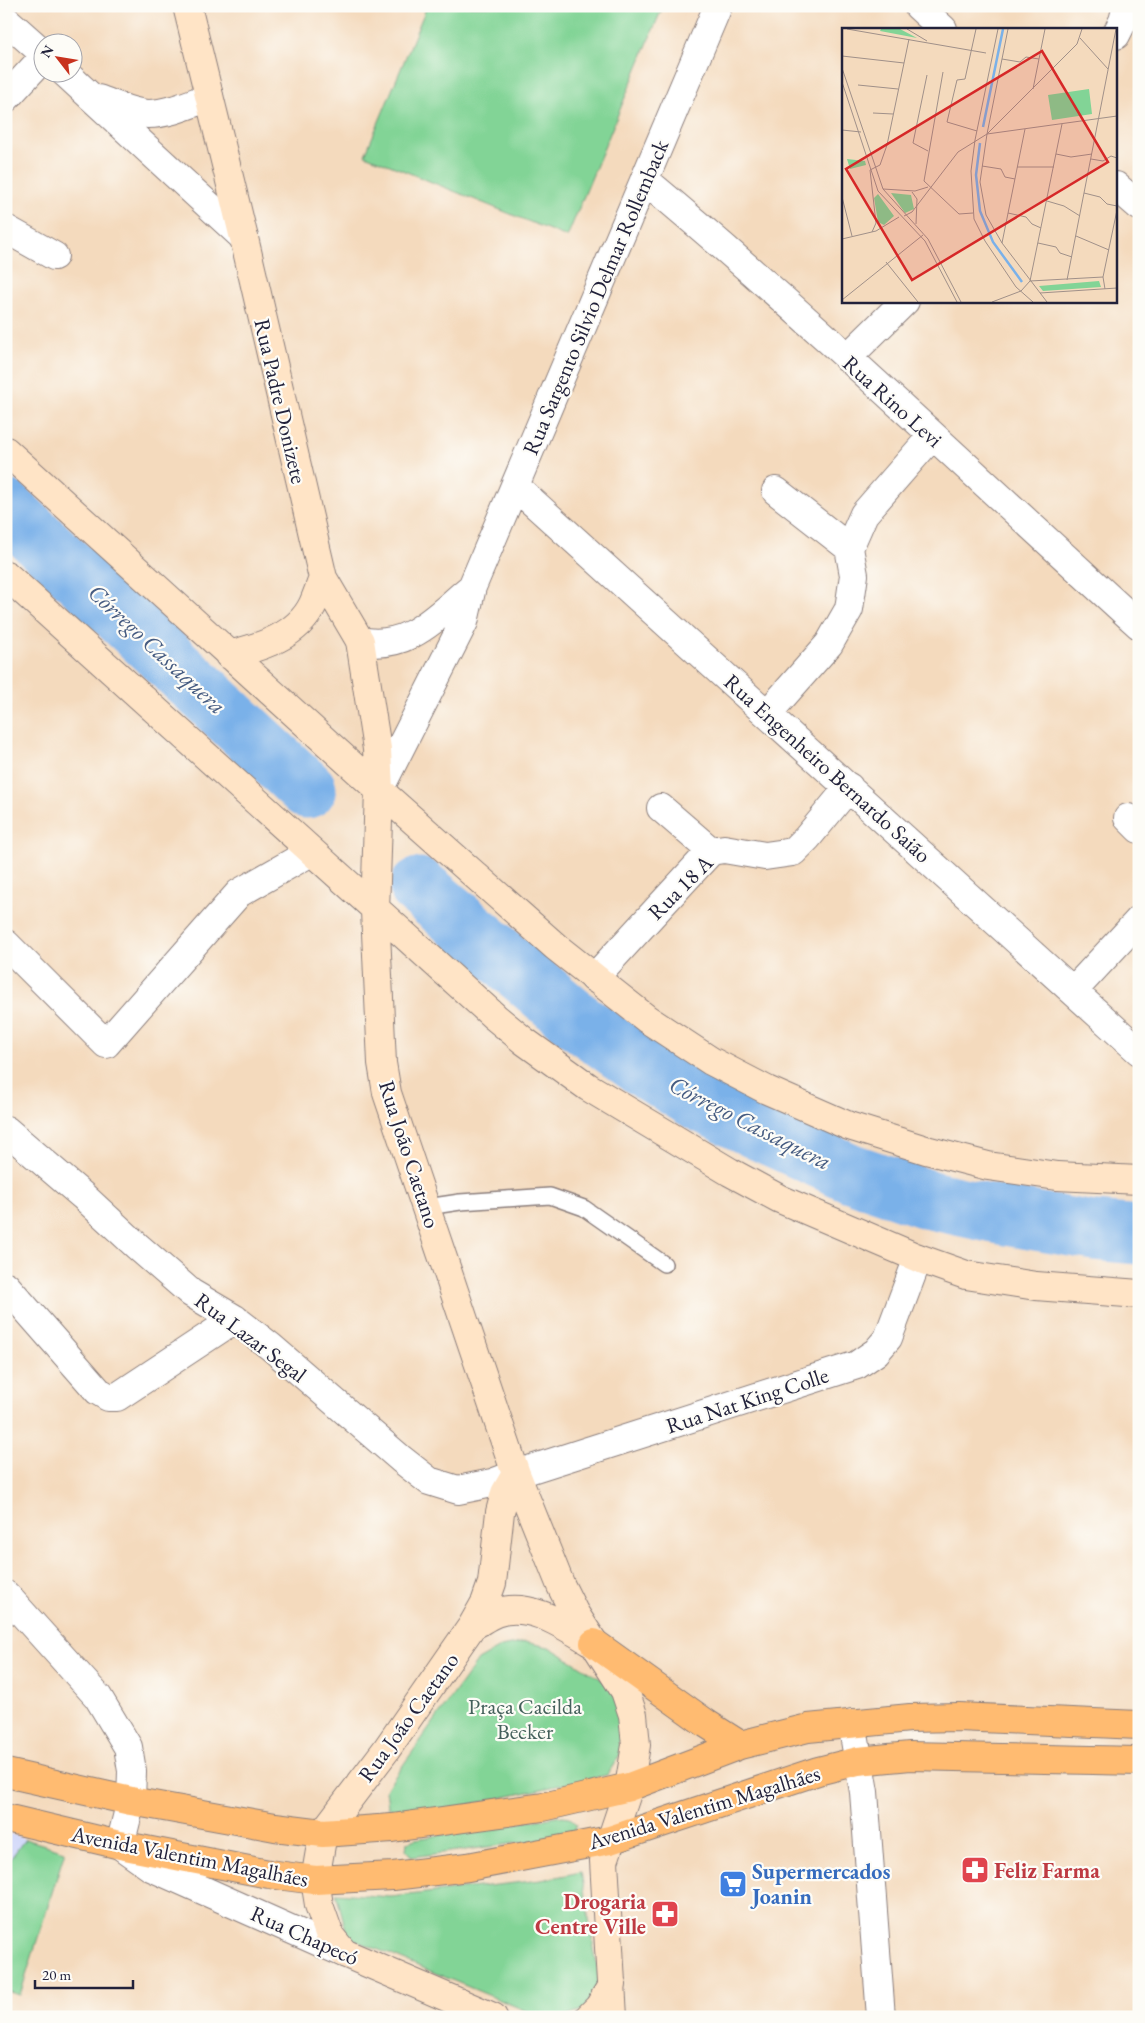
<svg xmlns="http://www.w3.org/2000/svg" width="1145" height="2023" font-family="'EB Garamond',serif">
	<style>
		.built { fill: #d3d9f9 }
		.green { fill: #82d496; stroke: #527b68 }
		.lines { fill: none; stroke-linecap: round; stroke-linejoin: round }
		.river { stroke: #7ab1e9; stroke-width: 59 }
		.lane-casing { stroke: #8b7e7c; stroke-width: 18 }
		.street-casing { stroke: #8b7e7c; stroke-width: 30 }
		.secondary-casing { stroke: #8b7e7c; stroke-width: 30 }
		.primary-casing { stroke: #8b7e7c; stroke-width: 30 }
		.lane { stroke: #fff; stroke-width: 15 }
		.street { stroke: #fff; stroke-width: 28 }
		.secondary { stroke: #ffe4c6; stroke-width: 28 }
		.primary { stroke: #ffbb71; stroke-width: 28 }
		.labels { text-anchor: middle; stroke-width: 4.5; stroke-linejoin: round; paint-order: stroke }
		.street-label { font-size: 22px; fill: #22223b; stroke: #fdfcf7 }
		.park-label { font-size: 22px; fill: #44605b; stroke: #fdfcf7 }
		.health-label { font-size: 22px; font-weight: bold; fill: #be3a42; stroke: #fdfcf7; text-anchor: start }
		.shop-label { font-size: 22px; font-weight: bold; fill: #366cbe; stroke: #fdfcf7; text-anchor: start }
		.water-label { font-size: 24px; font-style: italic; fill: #455b81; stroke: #fdfcf7 }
		.inset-river { fill: none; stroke: #7ab1e9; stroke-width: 2.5 }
		.inset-road { fill: none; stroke: #a09089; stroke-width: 1 }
		.view { fill: #d62828; fill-opacity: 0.15; stroke: #d62828; stroke-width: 2.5 }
		.inset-edge { fill: none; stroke: #22223b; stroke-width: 2.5 }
	</style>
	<rect width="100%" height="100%" fill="#fdfcf7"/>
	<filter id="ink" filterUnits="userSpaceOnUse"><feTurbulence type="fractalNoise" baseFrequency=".02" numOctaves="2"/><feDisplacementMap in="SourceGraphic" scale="10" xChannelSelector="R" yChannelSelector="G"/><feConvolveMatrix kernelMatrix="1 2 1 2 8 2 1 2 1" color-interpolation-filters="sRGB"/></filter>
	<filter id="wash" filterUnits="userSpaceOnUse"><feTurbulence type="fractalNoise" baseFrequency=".0096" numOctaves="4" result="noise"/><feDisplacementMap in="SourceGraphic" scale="20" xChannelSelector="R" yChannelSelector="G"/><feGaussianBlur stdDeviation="1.12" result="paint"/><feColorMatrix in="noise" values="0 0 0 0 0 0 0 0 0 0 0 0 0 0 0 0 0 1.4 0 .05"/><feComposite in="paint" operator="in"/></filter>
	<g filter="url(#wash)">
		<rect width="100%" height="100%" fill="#f4dabd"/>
		<path class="built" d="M6 1832 25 1839 6 1865Z"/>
		<path class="green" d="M427 6H663L567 237 365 155Z
			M525 1642 549 1647 614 1687 626 1745 607 1775 412 1817 398 1813 388 1807 386 1789 478 1660 501 1647Z
			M563 1816 569 1817 577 1824 574 1831 555 1838 412 1857 406 1850 407 1842 415 1839Z
			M25 1839 65 1851 20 1995 6 1991V1865Z
			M581 1872 600 1984 582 2011 564 2017H541L348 1937 336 1893 391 1897 541 1880Z"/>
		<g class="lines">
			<path class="river" d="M6 509 307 789
				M419 887 574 1018 641 1066 698 1101 761 1132 851 1173 930 1200 994 1214 1094 1231 1139 1235"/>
		</g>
	</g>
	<g filter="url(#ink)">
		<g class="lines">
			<defs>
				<path id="lane" d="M427 1207 460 1202 550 1196 584 1208 664 1264"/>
				<path id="street" d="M918 6 943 29
					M6 20 42 52
					M1116 35 1123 21 1127 6
					M64 72 244 238
					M6 98 42 59
					M98 99C113 104 131 113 148 114 168 114 190 104 209 97
					M645 180C815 322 975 476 1139 625
					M1116 186 1139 206
					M6 229 54 256
					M847 358 905 301
					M515 486 1139 1051
					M776 491 849 548
					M360 641C409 651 436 616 472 587
					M768 713 829 644 849 609 854 575 849 548 864 514 932 436
					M379 790 464 622 472 587 718 6
					M661 808 711 851
					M1128 818 1139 829
					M6 944 106 1044 239 893 311 852
					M594 978 711 851 724 849 765 856 793 852 807 838 849 787
					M1073 991 1139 920
					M6 1130 83 1196 137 1246 191 1293 235 1319 271 1347 401 1459 429 1481 458 1490 492 1483 516 1474 857 1365 876 1352 888 1338 918 1258
					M6 1286 98 1391 108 1397H117L235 1319
					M6 1595 98 1697 128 1747 132 1771 131 1801 120 1845 151 1867 344 1953
					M852 1723 864 1792 881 2017"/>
				<path id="secondary" d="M187 6 244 238 323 578 360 641 377 749 379 790 375 911 382 1063 387 1093 516 1474 561 1586 574 1612 625 1691 633 1715 636 1745 629 1787 604 1861 613 2017
					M6 451 379 790 556 947 647 1019 711 1061 767 1090 849 1126 926 1150 988 1166 1057 1176 1139 1180
					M6 575 495 1017 524 1041 588 1087 730 1172 780 1199 918 1258 966 1275 1036 1286 1139 1294
					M229 655C261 647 298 636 313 604 317 595 320 586 323 578
					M472 1626C480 1622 488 1616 496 1613 529 1601 563 1625 590 1641
					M493 2017 344 1953 330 1936 319 1905 315 1880 323 1833 386 1750 472 1626 485 1603 492 1583 500 1512 505 1493 516 1474
					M589 2017 599 2007 612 1985"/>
				<path id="primary" d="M594 1643 707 1724 740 1745
					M6 1773 131 1801 275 1827 323 1833 392 1828 543 1807 629 1787 740 1745 808 1728 910 1718 959 1717 1139 1725
					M6 1818 120 1845 269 1874 315 1880 393 1876 468 1867 610 1840 818 1771 858 1761 910 1756 1139 1761"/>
			</defs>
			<use href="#lane" class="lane-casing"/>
			<use href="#street" class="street-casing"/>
			<use href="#secondary" class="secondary-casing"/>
			<use href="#primary" class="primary-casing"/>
			<use href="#lane" class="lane"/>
			<use href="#street" class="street"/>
			<use href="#secondary" class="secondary"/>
			<use href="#primary" class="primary"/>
		</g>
	</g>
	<defs>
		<symbol id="pharmacy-square" viewBox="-11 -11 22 22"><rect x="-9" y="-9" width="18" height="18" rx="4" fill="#e0444e" stroke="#fdfcf7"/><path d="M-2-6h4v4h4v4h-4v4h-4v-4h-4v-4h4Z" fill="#fff"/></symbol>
		<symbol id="supermarket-square" viewBox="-11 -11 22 22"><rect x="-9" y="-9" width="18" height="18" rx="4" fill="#3f7fe0" stroke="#fdfcf7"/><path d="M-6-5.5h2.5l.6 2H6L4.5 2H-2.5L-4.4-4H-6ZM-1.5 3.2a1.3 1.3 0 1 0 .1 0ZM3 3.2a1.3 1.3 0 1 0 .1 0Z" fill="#fff"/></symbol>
	</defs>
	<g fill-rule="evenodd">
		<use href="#pharmacy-square" x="959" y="1854" width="32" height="32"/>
		<use href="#supermarket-square" x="717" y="1868" width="32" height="32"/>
		<use href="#pharmacy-square" x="649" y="1898" width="32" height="32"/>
	</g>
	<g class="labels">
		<g class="street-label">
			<text transform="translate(595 297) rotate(-67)" y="8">Rua Sargento Silvio Delmar Rollemback</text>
			<text transform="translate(281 401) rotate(77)" y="8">Rua Padre Donizete</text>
			<text transform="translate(893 401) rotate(42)" y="8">Rua Rino Levi</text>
			<text transform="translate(828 768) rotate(42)" y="8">Rua Engenheiro Bernardo Saião</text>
			<text transform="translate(680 887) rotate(-45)" y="8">Rua 18 A</text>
			<text transform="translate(410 1154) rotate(72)" y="8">Rua João Caetano</text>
			<text transform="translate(251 1337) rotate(37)" y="8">Rua Lazar Segal</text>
			<text transform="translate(747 1400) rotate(-18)" y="8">Rua Nat King Colle</text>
			<text transform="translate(408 1717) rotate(-54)" y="8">Rua João Caetano</text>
			<text transform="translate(704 1807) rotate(-17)" y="8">Avenida Valentim Magalhães</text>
			<text transform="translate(190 1856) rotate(11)" y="8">Avenida Valentim Magalhães</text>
			<text transform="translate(305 1935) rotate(24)" y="8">Rua Chapecó</text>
		</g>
		<g class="park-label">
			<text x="525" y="1714">Praça Cacilda<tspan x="525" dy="25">Becker</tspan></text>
		</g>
		<g class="health-label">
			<text x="994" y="1878">Feliz Farma</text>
			<text x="646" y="1909" text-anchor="end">Drogaria<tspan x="646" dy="25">Centre Ville</tspan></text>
		</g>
		<g class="shop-label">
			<text x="752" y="1879">Supermercados<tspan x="752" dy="25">Joanin</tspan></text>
		</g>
		<g class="water-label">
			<text transform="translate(157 649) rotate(43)" y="8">Córrego Cassaquera</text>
			<text transform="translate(750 1123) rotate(27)" y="8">Córrego Cassaquera</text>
		</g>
	</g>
	<g transform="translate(842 28)">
		<rect width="275" height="275" fill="#f4dabd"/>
		<path d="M39 1H58L75 10 38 3ZM247 61 250 86 210 92 206 67ZM5 131 23 133 24 137 8 141ZM49 165 69 167 72 181 63 185ZM36 166 52 188 42 197 36 194 32 170ZM257 253 259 259 201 263 197 258Z" fill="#82d496"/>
		<path class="inset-river" d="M141 99 161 1M138 115 134 147 138 183 151 214 180 254"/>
		<path class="inset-road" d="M5 1 144 25M65 1 85 13M134 1 123 51 115 52 105 94 135 103M238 10 266 41M0 28 62 35M160 31 178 34 184 29 197 31M0 40 41 161 86 211 119 274M101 44 82 153 117 186 131 185M85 47 71 115 86 123M0 54 36 163 83 213 115 274M16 57 56 61M191 61 203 1M31 85 51 86M0 102 19 104M145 106 138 154 144 187 160 215 205 274M145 106 235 16 240 1M145 106 275 88M133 112 129 143 132 191 143 213 174 259 191 274M133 112 156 1M214 126 229 129 250 126M249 131 261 133 269 128 275 130M140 138 159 141 163 149 173 151M175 139H212M41 161 73 163 86 159M70 164 75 171 74 196M242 165 258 169 265 176 275 178M0 169 10 208M205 173 222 178 238 188M166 185 184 189 190 196 199 200M62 188 70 184 116 124 145 106 166 1M30 204 34 195 28 142 38 137 45 117 67 11M234 208 267 222M0 211 34 203 57 189M160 215 183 101M196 215 214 219 218 225 230 229M44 234 76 274M225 252 274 1M188 253 261 249M263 261 261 249 275 182M198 265 275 260M0 272 81 207M150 274 179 263 188 253 220 96"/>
		<path class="view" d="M200 23 266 134 70 252 4 141Z"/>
		<rect width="275" height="275" class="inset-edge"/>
	</g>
	<rect width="1145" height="2023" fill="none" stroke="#fdfcf7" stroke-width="25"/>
	<g transform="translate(58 58) rotate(301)"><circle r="24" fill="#fdfcf7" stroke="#a5a5ac"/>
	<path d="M0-4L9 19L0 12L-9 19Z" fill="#c8321e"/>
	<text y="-8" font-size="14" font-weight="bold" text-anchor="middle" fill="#22223b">N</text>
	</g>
	<path d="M35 1980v8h98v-8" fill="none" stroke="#22223b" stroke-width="2.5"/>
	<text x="42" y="1980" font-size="15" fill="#22223b" stroke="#fdfcf7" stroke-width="4" paint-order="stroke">20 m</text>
</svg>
